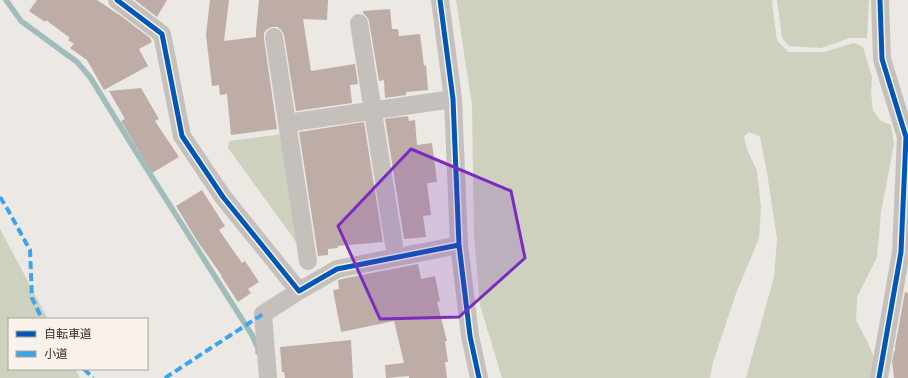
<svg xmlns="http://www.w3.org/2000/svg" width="908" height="378" font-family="'DM Sans','Noto Sans JP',sans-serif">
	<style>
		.green { fill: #cdd1be }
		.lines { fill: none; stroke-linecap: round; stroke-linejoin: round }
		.stream { stroke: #a0bcbb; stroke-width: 5.5 }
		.building { fill: #beada6 }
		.minor { stroke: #c5c0bc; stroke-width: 18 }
		.quiet { stroke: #3fa3eb; stroke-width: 4; stroke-dasharray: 8 4; stroke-linecap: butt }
		.cycleway-casing { stroke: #f8f2eb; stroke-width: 8 }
		.cycleway { stroke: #0057b8; stroke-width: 5 }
		.marked { fill: #7b2cbf; fill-opacity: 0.2; stroke: #7b2cbf; stroke-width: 3; stroke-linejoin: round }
	</style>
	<rect width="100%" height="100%" fill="#ece8e3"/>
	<path class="green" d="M456 0H773L772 2 777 40 788 52H824L854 43 863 47 872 77 871 92 873 111 881 121 891 125 894 144 881 212 877 257 857 297 856 320 868 343 876 363 872 378H746L774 277 777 239 767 173 760 136 748 132 744 137 747 149 757 171 761 207 759 238 735 296 713 362 710 378H502L480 305 474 235 472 105Z
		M777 0H869L867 38H850L821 48 789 46 782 38Z
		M284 134 302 250 228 148 229 141Z
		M0 229 48 319H9V369H75L80 378H0Z"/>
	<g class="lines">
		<path class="stream" d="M6 0 21 21 77 62 90 77 138 155 252 335 258 348V352"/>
	</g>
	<path class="building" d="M37 0H97L121 16 150 38 152 42 139 49 148 66 104 90 87 60 70 48 74 44 68 40 70 38 46 20 45 22 29 11Z
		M135 0H167L157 17Z
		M210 0H229L224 41 256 37V32L259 0H328L327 20 303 19 311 71 355 64 358 84 350 85 352 103 296 111 284 35 282 31 278 27H272L267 29 264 33V39L277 129 231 135 227 94 220 95 219 85 212 86 206 35Z
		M390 9 392 29H398L399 36 420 34 424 66 426 65 428 90 406 92V95L385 98 384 80 379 81 369 21 367 17 363 13V11Z
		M141 88 159 119 155 121 179 157 152 173 121 121 125 119 109 91Z
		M408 116 409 121 415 120 417 145 432 143 437 182 427 183 431 215 423 216 426 237 404 239 385 119Z
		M364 122 383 242 337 246 338 248 328 249V255L318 256 299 132Z
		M202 190 225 226 219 230 242 263 245 261 259 282 248 289 251 293 238 302 221 276H222L198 242 176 206Z
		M418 264 421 279 435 276 440 301 437 302 447 341H445L448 362H445L447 378H409V376L386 378 385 365 404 363 394 321 341 332 333 290 339 289 338 281 341 279Z
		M905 292 908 293V378H894L892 362 894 351H895V347Z
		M351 340 353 378H285L284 372H282L280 347Z"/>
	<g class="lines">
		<path class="minor" d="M117 0 162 34 182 136 223 197 299 291 337 269 459 245
			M440 0 453 99 459 245 470 336 479 378
			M359 23 394 245
			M274 37 308 261
			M287 123 453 99
			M268 378 263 314 299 291
			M879 378 901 252 906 137 882 59 880 0"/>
		<path class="quiet" d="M0 197 8 210 30 250 32 298 42 319
			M84 369 93 378
			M165 378 263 314"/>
		<defs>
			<path id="cycleway" d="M117 0 162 34 182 136 223 197 299 291 337 269 459 245
				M440 0 453 99 459 245 470 336 479 378
				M879 378 901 252 906 137 882 59 880 0"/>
		</defs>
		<use href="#cycleway" class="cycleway-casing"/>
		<use href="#cycleway" class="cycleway"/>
	</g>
	<path class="marked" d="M411 149 511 191 525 258 459 317 380 319 338 226Z"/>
	<rect x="8" y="318" width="140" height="52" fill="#f8f2eb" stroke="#aaa49e"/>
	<rect x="16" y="331" width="20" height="6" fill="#0057b8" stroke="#aaa49e"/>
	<text x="44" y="338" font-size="12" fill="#362e2a">自転車道</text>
	<rect x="16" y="351" width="20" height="6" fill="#3fa3eb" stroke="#aaa49e"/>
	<text x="44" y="358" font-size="12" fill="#362e2a">小道</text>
</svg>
